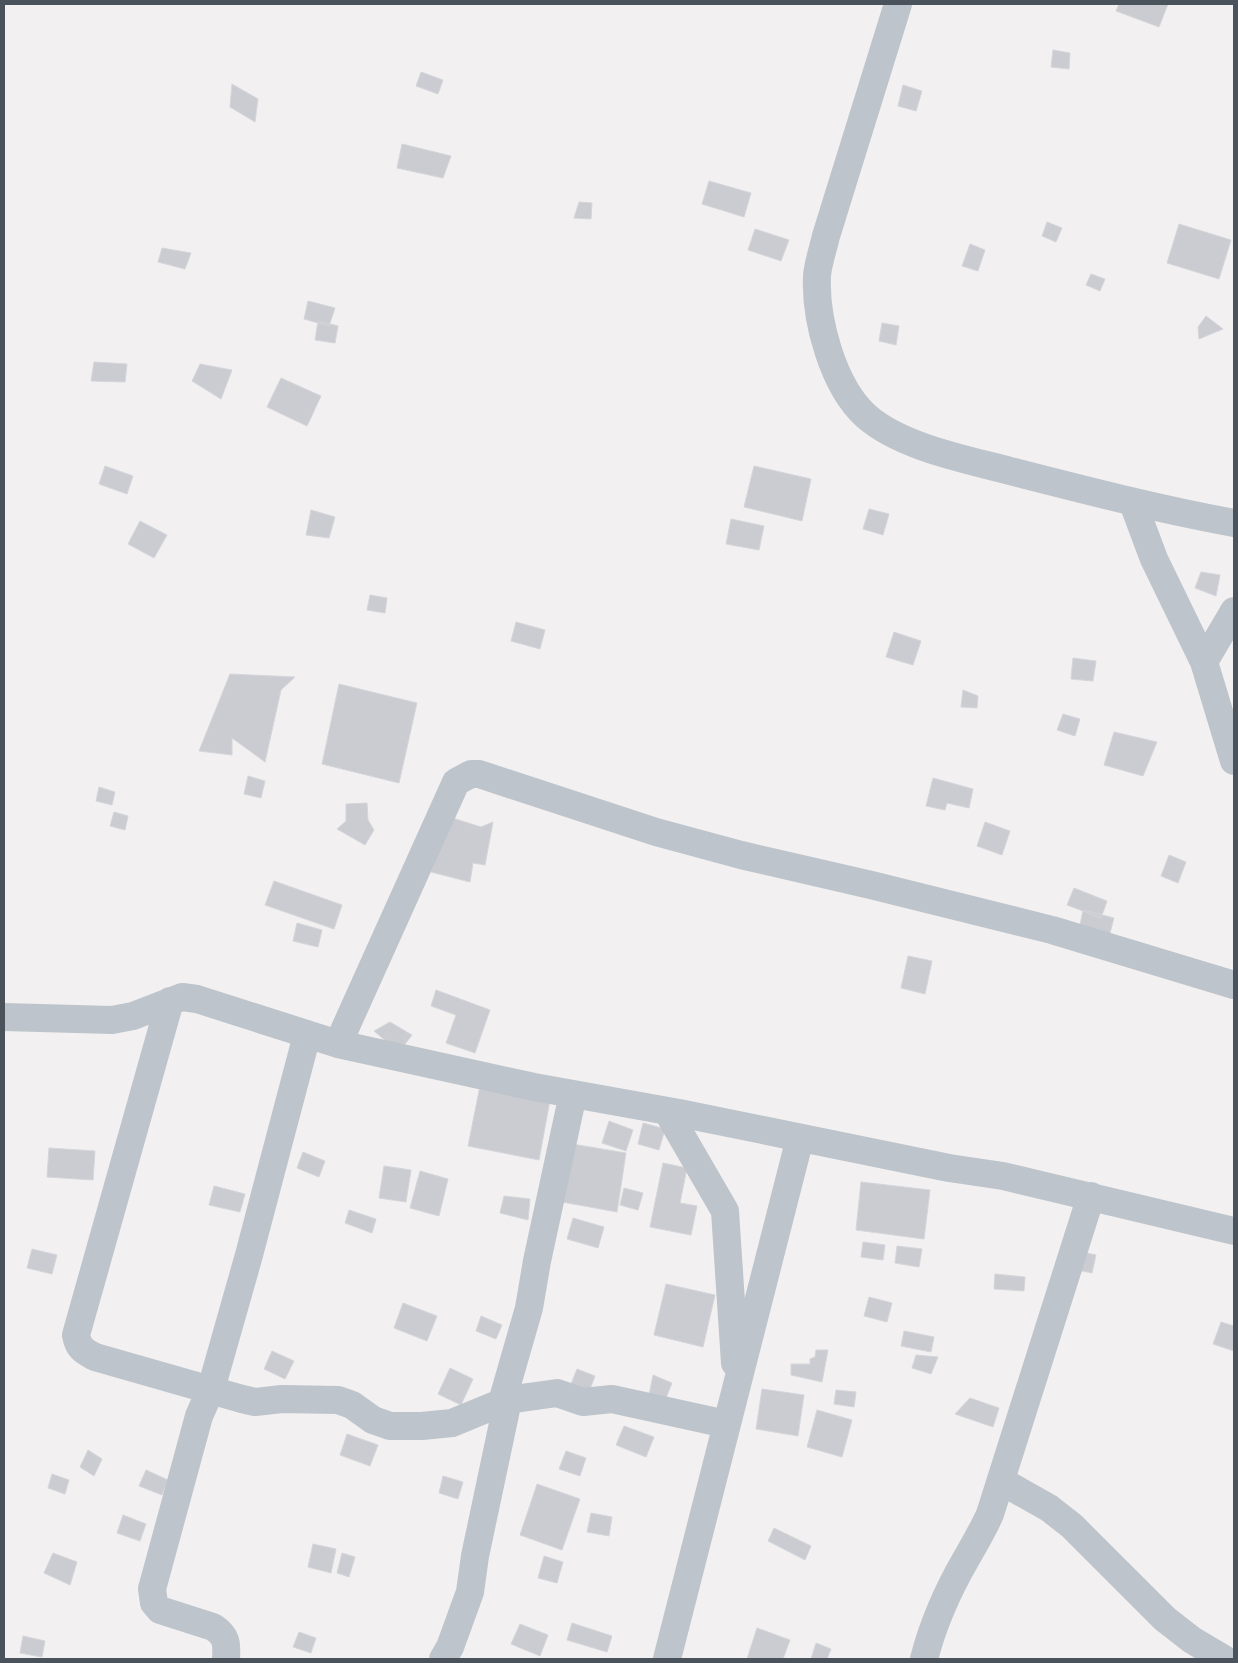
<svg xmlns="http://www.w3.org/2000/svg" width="1238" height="1663" font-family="Commissioner,sans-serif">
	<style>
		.building { fill: #cbccd2; stroke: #d4d6da }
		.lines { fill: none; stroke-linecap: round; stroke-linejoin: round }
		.street { stroke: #bdc4cb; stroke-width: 28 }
	</style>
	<rect width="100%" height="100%" fill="#f2f0f0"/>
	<path class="building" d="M1119 4H1168L1159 27 1116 11Z
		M1053 50 1070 53 1069 69 1051 67Z
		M421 72 443 80 438 94 416 86Z
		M232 84 258 99 255 122 230 107Z
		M903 85 922 91 916 111 898 106Z
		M402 144 451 156 443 178 397 168Z
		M709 181 751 193 744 217 702 204Z
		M579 202 592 203 591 219 574 218Z
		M1047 222 1062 228 1056 242 1042 236Z
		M1179 224 1231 240 1219 279 1167 263Z
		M755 229 789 240 781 261 748 250Z
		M970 244 985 250 978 271 962 266Z
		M162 248 191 253 185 269 158 262Z
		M1091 274 1105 279 1100 291 1086 285Z
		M308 301 335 308 329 326 304 319Z
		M1206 316 1223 329 1199 339 1198 327Z
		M318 321 338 326 335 343 315 340Z
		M882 323 899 326 896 345 879 341Z
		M94 362 127 364 125 382 91 381Z
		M200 364 232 370 221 399 192 381Z
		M281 378 321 396 307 426 267 407Z
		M105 466 133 476 127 494 99 484Z
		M754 466 811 479 802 521 744 507Z
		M869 509 889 514 883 535 863 529Z
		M311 510 335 517 329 538 306 535Z
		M731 519 764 526 759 550 726 544Z
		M140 521 167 535 154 558 128 544Z
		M1201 572 1220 575 1216 596 1195 588Z
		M370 595 387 598 385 613 367 610Z
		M516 622 545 630 540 649 511 641Z
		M894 632 921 641 913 665 886 657Z
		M1073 658 1096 661 1093 681 1071 679Z
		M230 674 295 677 281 690 265 762 232 738V755L199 751Z
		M339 684 417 703 399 783 322 764Z
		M963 690 978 696 977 708 961 707Z
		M1063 714 1080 719 1075 736 1057 730Z
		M1114 732 1157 742 1143 776 1104 765Z
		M248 776 265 781 261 798 244 794Z
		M933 778 973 789 969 808 947 803 945 810 926 806Z
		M99 787 115 792 112 805 96 801Z
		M367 803 368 820 374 830 365 845 337 829 346 821V804Z
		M114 812 128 816 125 830 110 826Z
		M449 817 481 827 493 822 485 865 473 863 470 882 431 872Z
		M985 822 1010 831 1002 855 977 846Z
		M1169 855 1186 862 1178 883 1161 876Z
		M274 881 342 905 334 929 265 905Z
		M1074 888 1107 901 1101 918 1067 905Z
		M1083 910 1114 918 1109 937 1079 930Z
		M297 923 322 930 318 947 293 941Z
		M908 956 932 961 925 994 901 988Z
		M436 990 490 1010 475 1053 446 1043 456 1015 431 1006Z
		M390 1022 412 1035 399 1052 374 1031Z
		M480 1086 550 1100 539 1160 468 1146Z
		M609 1121 633 1130 626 1151 602 1143Z
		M643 1123 665 1129 659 1150 638 1144Z
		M572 1144 626 1153 617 1212 562 1202Z
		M49 1148 95 1151 93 1180 47 1177Z
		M303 1152 325 1161 319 1177 297 1168Z
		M663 1163 687 1168 680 1203 697 1206 691 1235 650 1227Z
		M384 1166 411 1170 406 1202 379 1198Z
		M420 1171 448 1179 439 1216 410 1208Z
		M861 1182 930 1190 924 1239 856 1230Z
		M214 1186 245 1194 240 1212 209 1205Z
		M624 1188 643 1193 638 1210 620 1205Z
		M504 1196 530 1199 528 1220 500 1213Z
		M349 1210 376 1219 372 1233 345 1223Z
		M573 1218 604 1227 598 1248 567 1239Z
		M863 1242 885 1245 883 1260 861 1257Z
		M897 1246 922 1249 919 1267 895 1263Z
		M1061 1248 1096 1255 1092 1273 1058 1266Z
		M32 1249 57 1255 52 1274 27 1268Z
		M995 1274 1025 1277 1024 1291 994 1289Z
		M666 1284 715 1295 703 1347 654 1335Z
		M869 1297 892 1303 887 1322 864 1316Z
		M403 1303 437 1316 427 1341 394 1328Z
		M481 1316 502 1325 496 1339 476 1331Z
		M1221 1322 1234 1326V1351L1213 1344Z
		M904 1331 934 1337 931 1352 901 1346Z
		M816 1350H828L822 1382 791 1375V1364H810V1359L815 1357Z
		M272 1351 294 1361 285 1379 264 1369Z
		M916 1355 938 1357 931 1374 912 1368Z
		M450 1368 473 1379 461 1405 438 1394Z
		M577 1369 595 1376 587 1397 569 1389Z
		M653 1375 672 1383 666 1398 649 1395Z
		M762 1389 804 1395 798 1436 756 1429Z
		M836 1390 856 1392 854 1407 834 1404Z
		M970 1398 999 1408 993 1427 955 1414Z
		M817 1410 852 1420 842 1457 807 1447Z
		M624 1426 654 1437 646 1457 616 1445Z
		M347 1434 378 1445 370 1466 340 1455Z
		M88 1450 102 1459 94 1476 80 1467Z
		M566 1451 586 1458 580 1476 559 1469Z
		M146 1470 168 1480 162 1495 139 1486Z
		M52 1474 69 1480 65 1494 48 1488Z
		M443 1476 463 1482 458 1499 439 1493Z
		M537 1484 580 1499 562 1550 520 1535Z
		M591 1513 612 1517 609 1536 587 1532Z
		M123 1515 146 1524 140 1541 117 1533Z
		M774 1528 811 1546 805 1560 768 1541Z
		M313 1544 336 1549 331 1573 308 1567Z
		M53 1553 77 1562 70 1585 44 1573Z
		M342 1553 355 1557 349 1577 337 1573Z
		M544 1556 563 1562 557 1583 538 1578Z
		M572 1623 612 1636 607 1652 567 1640Z
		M520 1624 548 1635 540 1656 511 1644Z
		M757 1628 790 1640 783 1659H747Z
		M299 1632 316 1638 311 1653 293 1647Z
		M23 1636 45 1641 42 1657 20 1653Z
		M816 1643 831 1649 827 1659H811Z"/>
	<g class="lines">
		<path class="street" d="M898 4 826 236C823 249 818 263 817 276 815 320 833 386 866 416 901 447 965 459 1010 471 1084 490 1158 509 1234 523
			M1133 503 1154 559 1204 662 1234 761
			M1204 662 1234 611
			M170 1001 76 1335C78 1348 84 1351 95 1357L242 1399 255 1402 282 1399 338 1400 352 1405 373 1420 390 1426H422L452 1423 508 1400 557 1393 583 1402 612 1399 726 1424
			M4 1017 112 1020 133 1016 182 997 197 999 338 1044 534 1087 679 1113 949 1168 1003 1176 1234 1231
			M338 1044 456 782 471 774H479L656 832 741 855 871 885 1052 930 1234 985
			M667 1111 725 1211 735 1363
			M1001 1481 1049 1508 1072 1526 1165 1619 1192 1640 1224 1659
			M226 1659C227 1644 227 1636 213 1627L160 1610 154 1603 152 1589 199 1416 211 1389 249 1255 307 1035
			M443 1659 450 1647 470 1592 475 1556 508 1400 504 1395 529 1308 537 1261 573 1094
			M667 1659 800 1138
			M924 1659C933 1624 948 1590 966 1559 975 1543 983 1530 990 1514L1091 1196"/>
	</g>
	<rect width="1238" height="1663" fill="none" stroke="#4a535b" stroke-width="10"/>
</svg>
